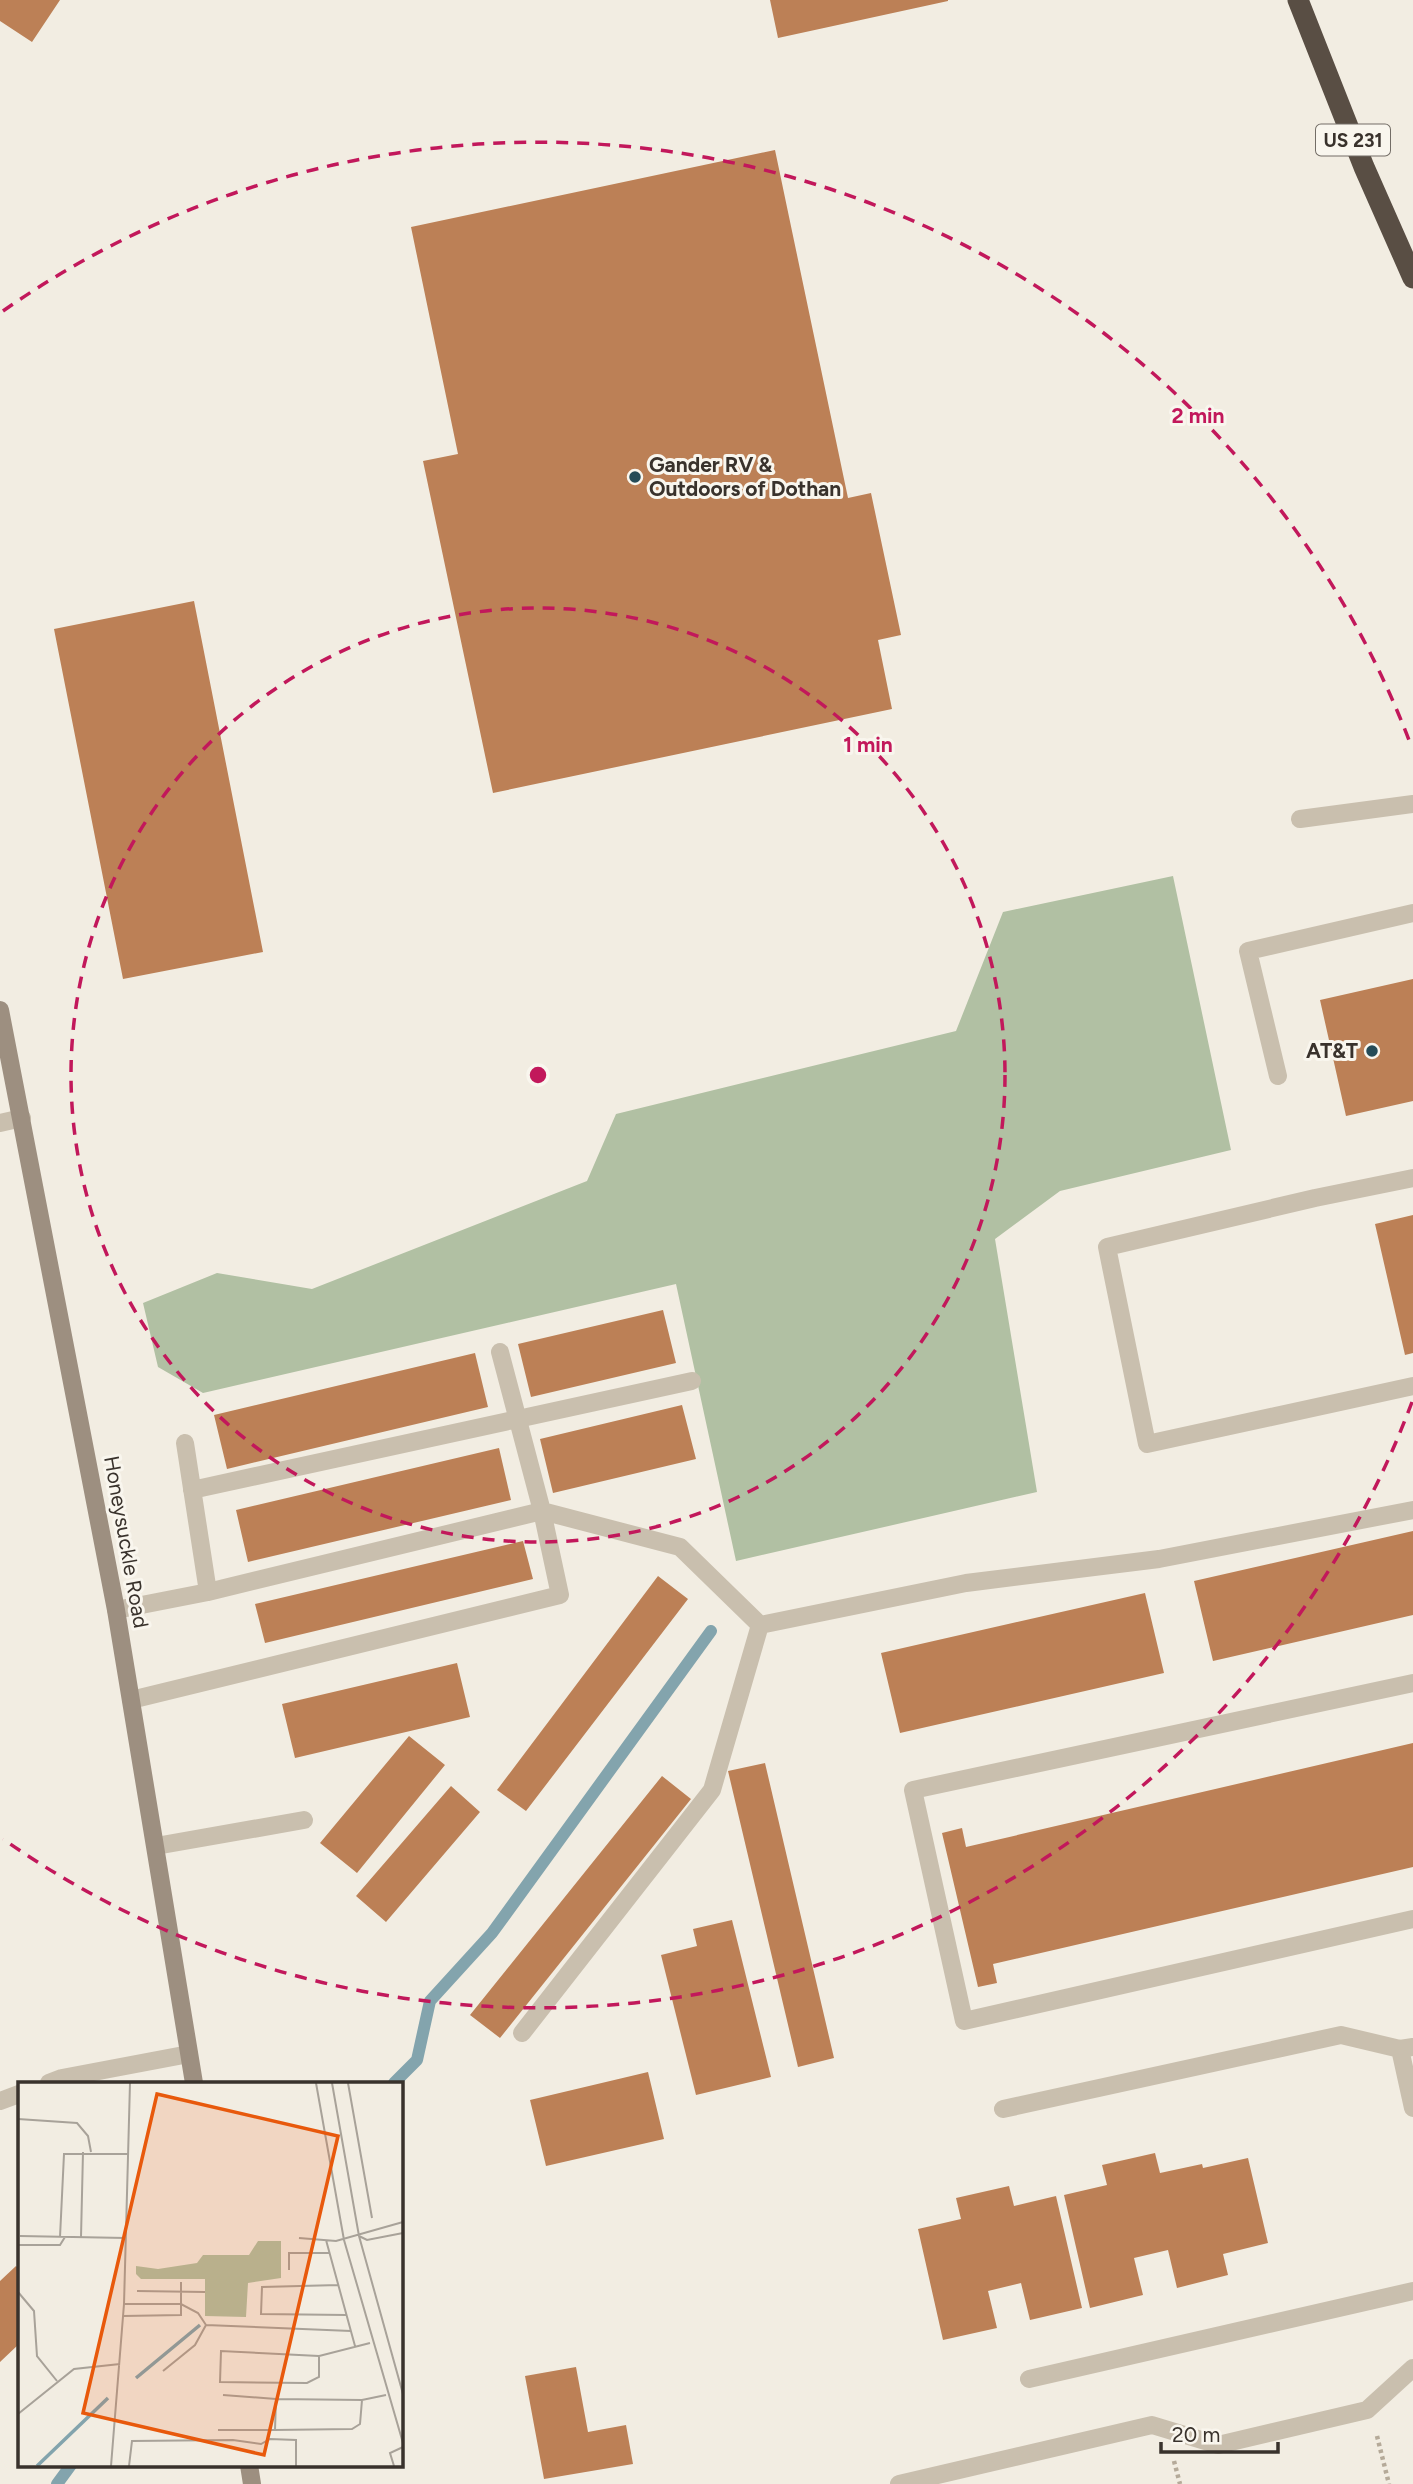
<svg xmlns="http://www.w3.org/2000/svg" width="1413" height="2484" font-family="Figtree,sans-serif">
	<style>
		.green { fill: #b1c0a3 }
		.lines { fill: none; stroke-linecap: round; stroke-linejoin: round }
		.stream { stroke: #83a4ad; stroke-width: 12 }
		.building { fill: #bc8056 }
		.path { stroke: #b5aa99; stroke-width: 4.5; stroke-dasharray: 3.5 3.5; stroke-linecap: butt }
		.lane { stroke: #c9bfae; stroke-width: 18 }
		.street { stroke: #c9bfae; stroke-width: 18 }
		.secondary { stroke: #9d8f80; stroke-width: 18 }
		.highway { stroke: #594e44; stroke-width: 21 }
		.ring { fill: none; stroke: #c2185b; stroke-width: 3.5; stroke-dasharray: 12 9 }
		.poi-dot { fill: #254b57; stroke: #f9f6ee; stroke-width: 2.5 }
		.labels { text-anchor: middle; stroke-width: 6; stroke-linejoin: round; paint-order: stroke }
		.shield { fill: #f9f6ee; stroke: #736d66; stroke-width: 2 }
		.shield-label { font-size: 19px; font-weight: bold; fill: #39322c }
		.poi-label { font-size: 21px; font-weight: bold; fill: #39322c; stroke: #f9f6ee; text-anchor: start }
		.street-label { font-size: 21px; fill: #39322c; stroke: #f9f6ee }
		.inset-river { fill: none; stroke: #83a4ad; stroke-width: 3.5 }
		.inset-road { fill: none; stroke: #a8a299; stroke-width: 2 }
		.view { fill: #e8590c; fill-opacity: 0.15; stroke: #e8590c; stroke-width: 3.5 }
		.inset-edge { fill: none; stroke: #39322c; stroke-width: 3.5 }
		.centre { fill: #c2185b; stroke: #f9f6ee; stroke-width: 3.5 }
		.ring-label { font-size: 21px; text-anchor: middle; font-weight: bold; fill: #c2185b; stroke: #f9f6ee; stroke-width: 6; stroke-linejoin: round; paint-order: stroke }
	</style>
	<rect width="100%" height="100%" fill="#f2ede2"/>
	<path class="green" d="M1173 876 1231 1150 1060 1191 995 1239 1037 1492 736 1561 676 1284 203 1393 158 1367 143 1303 217 1273 312 1289 587 1181 616 1114 956 1031 1003 912Z"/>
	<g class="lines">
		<path class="stream" d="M394 2083 417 2060 430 2001 492 1933 711 1631
			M57 2484 71 2465"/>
	</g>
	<path class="building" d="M0 0H60L32 42 0 21Z
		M770 0H948V1L778 38Z
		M775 150 848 498 871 493 901 635 878 640 892 709 493 793 423 461 458 454 411 227Z
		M194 601 263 952 123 979 54 629Z
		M1413 979V1101L1346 1116 1320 1000Z
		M1413 1215V1353L1405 1355 1375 1224Z
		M663 1310 676 1363 531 1397 518 1344Z
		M475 1353 488 1407 227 1469 214 1415Z
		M682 1405 696 1459 553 1493 540 1439Z
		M499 1448 511 1500 248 1562 236 1510Z
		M1413 1531V1615L1213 1661 1194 1581Z
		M523 1541 533 1579 265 1643 255 1604Z
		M658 1576 688 1599 526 1811 497 1790Z
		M1145 1593 1164 1673 900 1733 881 1653Z
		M457 1663 470 1717 295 1758 282 1704Z
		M409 1736 445 1765 357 1873 320 1843Z
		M1413 1743V1867L993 1964 997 1983 978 1987 942 1833 962 1828 966 1847Z
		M765 1763 834 2058 798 2067 728 1771Z
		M662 1776 691 1799 500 2038 470 2015Z
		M451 1786 480 1812 386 1922 356 1896Z
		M732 1920 771 2077 696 2095 661 1955 697 1946 693 1929Z
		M648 2072 664 2139 546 2166 530 2100Z
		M1155 2153 1160 2173 1202 2164 1203 2168 1248 2158 1268 2243 1223 2254 1228 2275 1177 2288 1168 2250 1134 2258 1143 2295 1090 2308 1064 2195 1107 2185 1102 2165Z
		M1009 2186 1014 2206 1056 2196 1082 2308 1030 2320 1021 2283 988 2291 997 2328 943 2340 918 2229 961 2219 956 2198Z
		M16 2266 19 2269V2344L0 2362V2281Z
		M576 2367 588 2432 626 2425 633 2464 544 2479 525 2376Z"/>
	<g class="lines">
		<path class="path" d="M1377 2436 1389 2484
			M1174 2461 1180 2484"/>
		<path class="lane" d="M1278 1076 1248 951 1413 913
			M0 1123 22 1118
			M1413 1178 1315 1198 1107 1247 1147 1444 1413 1386
			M185 1443 208 1592
			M192 1490 692 1381
			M116 1610 208 1592 542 1511 680 1547 760 1625
			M760 1625 966 1583 1159 1559 1413 1510
			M1413 1683 913 1790 964 2021 1413 1919
			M131 1700 560 1595 542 1511 500 1352
			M156 1846 304 1820
			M522 2033 712 1790 760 1625
			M1413 2047 1400 2049 1413 2108
			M1003 2109 1341 2035 1400 2049
			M1029 2379 1413 2291
			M899 2484 1152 2425 1218 2445 1367 2410 1413 2368"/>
		<path class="street" d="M1300 819 1413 804
			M49 2083 62 2078 189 2054
			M0 2101 19 2094"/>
		<path class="secondary" d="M0 1010 116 1610 194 2083
			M249 2465 252 2484"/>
		<path class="highway" d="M1298 0 1364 167 1413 278"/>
	</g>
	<g class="ring">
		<circle cx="538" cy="1075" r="467"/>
		<path d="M1412 1402A933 933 0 0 1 3 1839M3 311A933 933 0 0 1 1412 748"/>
	</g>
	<g class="poi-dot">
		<circle cx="635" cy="477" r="7"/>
		<circle cx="1372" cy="1051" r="7"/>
	</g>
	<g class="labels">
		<rect class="shield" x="1316" y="124.5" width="74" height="31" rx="5"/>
		<g class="shield-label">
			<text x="1353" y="147">US 231</text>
		</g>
		<g class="poi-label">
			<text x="649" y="472">Gander RV &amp;<tspan x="649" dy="24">Outdoors of Dothan</tspan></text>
			<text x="1358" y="1058" text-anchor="end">AT&amp;T</text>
		</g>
		<g class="street-label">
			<text transform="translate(126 1542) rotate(80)" y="7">Honeysuckle Road</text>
		</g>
	</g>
	<g transform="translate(18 2082)">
		<rect width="385" height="385" fill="#f2ede2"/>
		<path d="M240 159H263V196L230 201 228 235 187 234V197H123L118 192V184L140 187 179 181 185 173H231Z" fill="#b1c0a3"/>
		<path class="inset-river" d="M118 296 182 243M19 384 90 316"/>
		<path class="inset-road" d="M298 1 326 158 385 361M314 1 341 154 385 312M330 1 354 136M0 37 59 41 70 54 73 70M2 154 108 156M341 154 349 158 385 151M42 155 46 72H110M63 155 65 70M281 156 318 159 385 140M308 158 337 264M0 163H42L47 155M271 188V171H311M321 203 244 205 243 232 328 233M119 209 187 210M0 210 16 229 19 274 39 299M106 222H163L180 231 188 243M105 234 163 233V200M188 243 333 249M301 274 203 269 202 300 289 301 301 295V274L352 261M145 289 177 263 188 243M205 313 258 317M344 318 342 342 334 347 257 348 258 317 344 318 368 313M0 332 56 287 102 282M200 348H257M93 384 106 222 112 1M111 384 114 359 215 358 243 362 252 357 278 358V384M376 384 372 371 385 365"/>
		<path class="view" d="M139 12 320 54 246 373 65 331Z"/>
		<rect width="385" height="385" class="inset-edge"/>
	</g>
	<circle cx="538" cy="1075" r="10" class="centre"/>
	<g class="ring-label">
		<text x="1198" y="423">2 min</text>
		<text x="868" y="752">1 min</text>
	</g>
	<path d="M1161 2442v10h117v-10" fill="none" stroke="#39322c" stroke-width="3.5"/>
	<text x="1172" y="2442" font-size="21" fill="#39322c" stroke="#f9f6ee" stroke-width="5" paint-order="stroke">20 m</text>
</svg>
